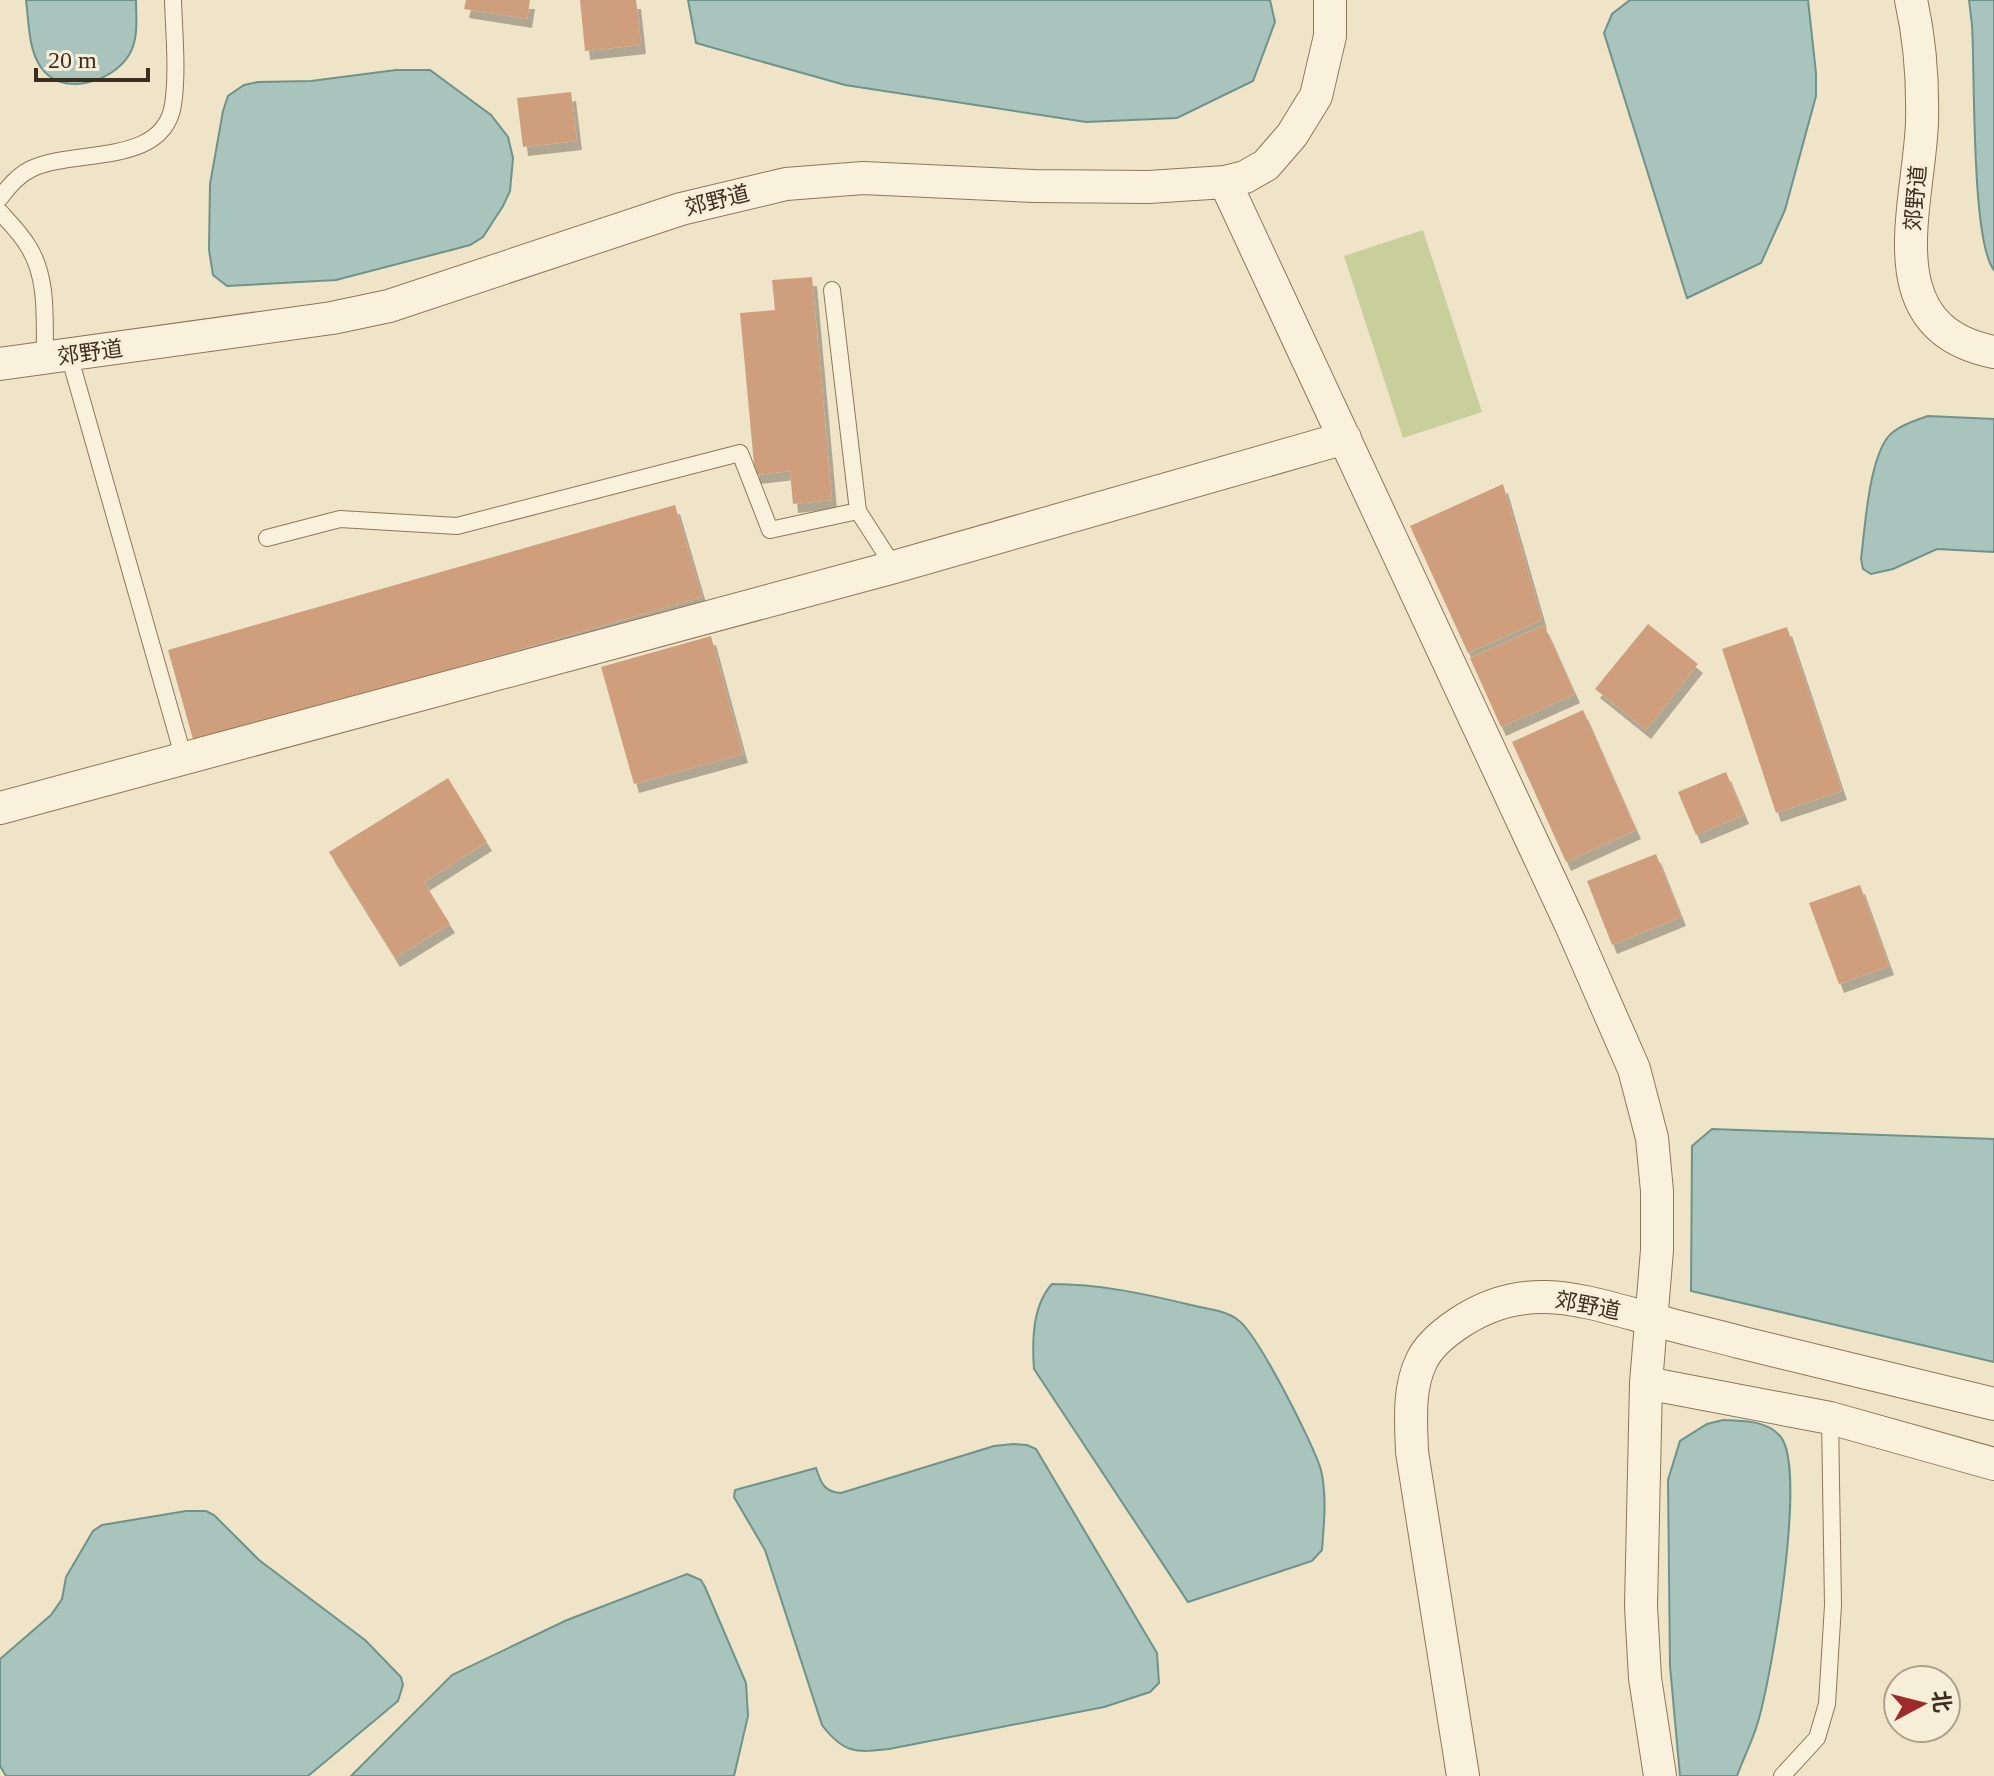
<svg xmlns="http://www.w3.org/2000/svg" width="1994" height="1776" font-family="'Times New Roman','Noto Sans SC',serif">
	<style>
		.green { fill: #c9cf9b }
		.water { fill: #a9c4bc; stroke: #6f938a; stroke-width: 2 }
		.building { fill: #cf9f7d; filter: url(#shadow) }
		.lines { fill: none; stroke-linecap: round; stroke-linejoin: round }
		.lane-casing { stroke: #8d765c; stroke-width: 18 }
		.street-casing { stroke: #8d765c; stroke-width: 34 }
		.lane { stroke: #faf1dc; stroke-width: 16 }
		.street { stroke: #faf1dc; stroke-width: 32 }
		.labels { text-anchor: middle; stroke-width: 6; stroke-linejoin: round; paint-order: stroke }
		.street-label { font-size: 22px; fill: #3d2e20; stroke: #f7eed8 }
	</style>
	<defs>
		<filter id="shadow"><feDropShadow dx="5" dy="9" stdDeviation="0" flood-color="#0004"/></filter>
	</defs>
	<rect width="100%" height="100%" fill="#f0e4c8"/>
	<path class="green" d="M1423 230 1482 412 1403 438 1344 256Z"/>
	<path class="water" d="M26 0H136C136 18 139 39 129 55 112 83 60 98 40 66 28 47 29 22 26 0Z
		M688 0H1270L1275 22 1253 81 1177 118 1086 122 845 85 696 43Z
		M1630 0H1808L1816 73V96L1785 210 1761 263 1687 298 1604 33 1612 14Z
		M1969 0H1994V270C1971 242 1975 70 1972 25Z
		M396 70H430L491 115 508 137 513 158 510 191 503 206 483 237 470 245 455 249 336 280 227 286 213 275 209 250 210 184 223 111 228 96 244 85 258 82 311 81Z
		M1928 416 1994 419V552L1937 549 1893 569 1871 574 1863 569 1861 559C1865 529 1869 450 1893 432 1903 424 1916 420 1928 416Z
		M1712 1129 1994 1139V1362L1691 1291 1692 1146Z
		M1052 1284C1099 1284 1146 1294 1191 1305 1206 1309 1225 1310 1238 1320 1257 1333 1314 1445 1321 1470 1327 1496 1324 1523 1322 1550L1312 1561 1188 1602 1034 1369C1032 1342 1032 1306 1052 1284Z
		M1723 1420C1741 1421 1767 1420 1780 1436 1808 1467 1771 1682 1757 1725 1752 1742 1743 1759 1737 1776H1680L1670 1666 1668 1480 1680 1441 1707 1424Z
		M1013 1444 1027 1445 1036 1449 1157 1653 1159 1683 1150 1692 1104 1707 889 1749C855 1753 843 1753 822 1725L765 1550 734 1497 735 1490 816 1468C821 1483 824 1492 841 1493L994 1446Z
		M186 1511H206L214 1515 259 1560 365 1640 401 1677 403 1685 398 1701 308 1776H6L0 1766V1659L51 1615 62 1599 66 1577 93 1531 102 1525Z
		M687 1574 701 1580 705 1587 746 1683 748 1716 734 1776H351L452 1675 567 1620Z"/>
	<path class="building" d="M466 0H530L527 19 464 9Z
		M580 0H636L641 45 585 51Z
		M571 92 577 141 523 147 517 98Z
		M812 277 832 500 793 504 790 471 755 475 740 313 775 310 772 280Z
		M1503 484 1542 620 1468 653 1410 526Z
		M675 505 702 597 194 743 168 650Z
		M1648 624 1698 664 1646 730 1595 689Z
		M1544 625 1575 694 1501 727 1470 658Z
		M1787 627 1842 791 1776 813 1722 649Z
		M711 636 743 754 634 784 601 667Z
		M1583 710 1636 830 1566 862 1512 742Z
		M1726 772 1744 815 1696 835 1678 792Z
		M448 778 487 842 424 882 450 924 395 958 329 852Z
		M1656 854 1681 917 1612 945 1587 881Z
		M1860 885 1889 966 1839 984 1809 903Z"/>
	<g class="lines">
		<defs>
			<path id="lane" d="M0 198C8 187 18 175 31 169 74 148 163 167 173 105 178 71 174 34 173 0
				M0 212C10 223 21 234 28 246 49 279 44 321 45 358
				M832 290 858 511 894 567
				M69 355 184 759
				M267 538 340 519 457 526 740 453 770 530 858 511
				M1782 1776 1817 1738 1827 1704 1833 1605 1830 1418"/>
			<path id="street" d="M1911 0C1920 40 1923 81 1922 122 1919 207 1873 328 1994 352
				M1225 182 1571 925 1634 1069 1652 1138 1657 1191V1250L1646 1383 1641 1606 1645 1678 1660 1776
				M0 364 332 318 389 306 681 209 786 184 863 178 1034 186 1149 187 1225 182 1245 177 1266 165 1292 135 1316 96 1330 36V0
				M0 808 894 567 1345 438
				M1646 1383 1830 1418 1994 1464
				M1463 1776 1412 1452C1411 1423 1408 1389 1421 1362 1428 1346 1444 1333 1459 1323 1525 1279 1581 1300 1651 1319 1680 1328 1710 1334 1739 1342 1824 1363 1909 1383 1994 1404"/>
		</defs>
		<use href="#lane" class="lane-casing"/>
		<use href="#street" class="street-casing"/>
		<use href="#lane" class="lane"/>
		<use href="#street" class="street"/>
	</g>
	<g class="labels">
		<g class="street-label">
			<text transform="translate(1915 198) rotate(-85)" y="8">郊野道</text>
			<text transform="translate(717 200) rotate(-14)" y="8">郊野道</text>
			<text transform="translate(90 352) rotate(-8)" y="8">郊野道</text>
			<text transform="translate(1588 1305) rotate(11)" y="8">郊野道</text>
		</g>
	</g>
	<g transform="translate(1922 1704) rotate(83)"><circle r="38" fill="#f7eed8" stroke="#ada18e" stroke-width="2"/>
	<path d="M0-6L14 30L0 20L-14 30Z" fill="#9e2a2b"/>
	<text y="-12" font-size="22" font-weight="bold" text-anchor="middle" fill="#3d2e20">北</text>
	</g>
	<path d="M36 68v12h112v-12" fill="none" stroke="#3d2e20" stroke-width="4"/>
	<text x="48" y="68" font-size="24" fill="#3d2e20" stroke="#f7eed8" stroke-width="6" paint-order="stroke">20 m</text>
</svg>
